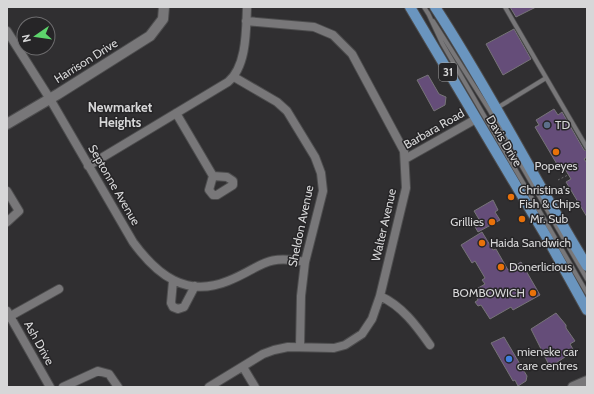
<svg xmlns="http://www.w3.org/2000/svg" width="594" height="394" font-family="Cabin,sans-serif">
	<style>
		.building { fill: #654d79; stroke: #767477 }
		.lines { fill: none; stroke-linecap: round; stroke-linejoin: round }
		.lane-casing { stroke: #4d4d4e; stroke-width: 5.5 }
		.street-casing { stroke: #4d4d4e; stroke-width: 10 }
		.secondary-casing { stroke: #4d4d4e; stroke-width: 12 }
		.primary-casing { stroke: #4d4d4e; stroke-width: 12 }
		.path { stroke: #6c6b6d; stroke-width: 1; stroke-dasharray: 2 2; stroke-linecap: butt }
		.lane { stroke: #787779; stroke-width: 4 }
		.street { stroke: #787779; stroke-width: 8 }
		.secondary { stroke: #787779; stroke-width: 10 }
		.primary { stroke: #6a95bf; stroke-width: 10 }
		.service-dot { fill: #5c6f8a; stroke: #262527; stroke-width: 1.5 }
		.food-dot { fill: #e8710a; stroke: #262527; stroke-width: 1.5 }
		.shop-dot { fill: #3f7fe0; stroke: #262527; stroke-width: 1.5 }
		.labels { text-anchor: middle; stroke-width: 3; stroke-linejoin: round; paint-order: stroke }
		.shield { fill: #262527; stroke: #a2a2a3; stroke-width: 1 }
		.shield-label { font-size: 11px; font-weight: bold; fill: #d7d7d8 }
		.street-label { font-size: 12px; fill: #d7d7d8; stroke: #262527 }
		.poi-label { font-size: 12px; fill: #d7d7d8; stroke: #262527; text-anchor: start }
		.neighbourhood-label { font-size: 13px; font-weight: bold; fill: #d7d7d8; stroke: #262527 }
	</style>
	<rect width="100%" height="100%" fill="#302f31"/>
	<path class="building" d="M510 7H536L516 17Z
		M514 29 531 59 503 75 486 44Z
		M428 75 439 94 446 97 445 105 434 111 417 80Z
		M554 109 558 115 562 112 584 150 587 151V157L584 159 587 163V217L566 182 571 179 565 169 561 171 535 127 539 125 536 120Z
		M493 200 498 210 495 212 500 220 478 232 474 225 480 221 474 211Z
		M482 232 493 250 496 249 508 270 521 262 540 295 513 310 511 307 490 319 481 305 478 306 475 302 478 300 473 291 485 284 482 280 485 278 475 261 472 263 461 245Z
		M556 313 566 325V328L575 341 570 344 574 351 550 367 531 329Z
		M504 337 527 376 526 381 518 386 515 380 513 381 491 343Z"/>
	<g class="lines">
		<defs>
			<path id="lane" d="M424 7 429 15
				M505 7 587 148
				M428 13 442 43 587 293
				M433 21 490 111 587 279
				M497 108 546 78"/>
			<path id="street" d="M7 31 50 99 133 242C157 275 186 298 228 281 263 267 263 254 305 262
				M234 77 277 102 287 111 315 157 321 173 323 191 305 262 301 296 300 347
				M176 113 213 176
				M405 159 476 119
				M88 166 228 82C247 66 246 30 247 7
				M213 176 227 177 233 181V185L217 195H213L209 190Z
				M7 191 19 211 7 222
				M173 281 171 303 173 307 178 309 184 307 195 286
				M380 296C402 306 416 325 430 345
				M7 311 50 387
				M7 318 59 289
				M243 367 255 387
				M63 387 98 371 109 374 118 387
				M209 387 263 354 274 350 288 347 334 348 345 345 362 334 372 319 380 296 406 188 404 151 352 54 333 35 314 27 246 21"/>
			<path id="secondary" d="M7 124 58 94 150 36 163 19 164 7
				M573 387 587 381"/>
			<path id="primary" d="M410 7 546 236 587 310
				M435 7C490 91 535 181 587 266"/>
		</defs>
		<use href="#lane" class="lane-casing"/>
		<use href="#street" class="street-casing"/>
		<use href="#secondary" class="secondary-casing"/>
		<use href="#primary" class="primary-casing"/>
		<path class="path" d="M558 180 568 175"/>
		<use href="#lane" class="lane"/>
		<use href="#street" class="street"/>
		<use href="#secondary" class="secondary"/>
		<use href="#primary" class="primary"/>
	</g>
	<circle class="service-dot" cx="547" cy="125" r="4"/>
	<g class="food-dot">
		<circle cx="556" cy="152" r="4"/>
		<circle cx="511" cy="197" r="4"/>
		<circle cx="522" cy="219" r="4"/>
		<circle cx="492" cy="222" r="4"/>
		<circle cx="482" cy="243" r="4"/>
		<circle cx="501" cy="267" r="4"/>
		<circle cx="533" cy="293" r="4"/>
	</g>
	<circle class="shop-dot" cx="509" cy="359" r="4"/>
	<g class="labels">
		<rect class="shield" x="439" y="63" width="18" height="18" rx="3"/>
		<g class="shield-label">
			<text x="448" y="76">31</text>
		</g>
		<g class="street-label">
			<text transform="translate(86 61) rotate(-32)" y="4">Harrison Drive</text>
			<text transform="translate(434 129) rotate(-30)" y="4">Barbara Road</text>
			<text transform="translate(504 141) rotate(59)" y="4">Davis Drive</text>
			<text transform="translate(114 185) rotate(60)" y="4">Septonne Avenue</text>
			<text transform="translate(384 225) rotate(-77)" y="4">Walter Avenue</text>
			<text transform="translate(301 226) rotate(-78)" y="4">Sheldon Avenue</text>
			<text transform="translate(39 343) rotate(61)" y="4">Ash Drive</text>
		</g>
		<g class="poi-label">
			<text x="555" y="129">TD</text>
			<text x="556" y="170" text-anchor="middle">Popeyes</text>
			<text x="519" y="194">Christina's<tspan x="519" dy="14">Fish &amp; Chips</tspan></text>
			<text x="530" y="223">Mr. Sub</text>
			<text x="484" y="226" text-anchor="end">Grillies</text>
			<text x="490" y="247">Haida Sandwich</text>
			<text x="509" y="271">Donerlicious</text>
			<text x="525" y="297" text-anchor="end">BOMBOWICH</text>
			<text x="517" y="356">mieneke car<tspan x="517" dy="14">care centres</tspan></text>
		</g>
		<g class="neighbourhood-label">
			<text x="120" y="112">Newmarket<tspan x="120" dy="15">Heights</tspan></text>
		</g>
	</g>
	<rect width="594" height="394" fill="none" stroke="#d7d7d8" stroke-width="16"/>
	<g transform="translate(36 36) rotate(257)"><circle r="19" fill="#262527" stroke="#6d6c6e"/>
	<path d="M0-3L7 15L0 10L-7 15Z" fill="#5ed56c"/>
	<text y="-6" font-size="11" font-weight="bold" text-anchor="middle" fill="#d7d7d8">N</text>
	</g>
</svg>
